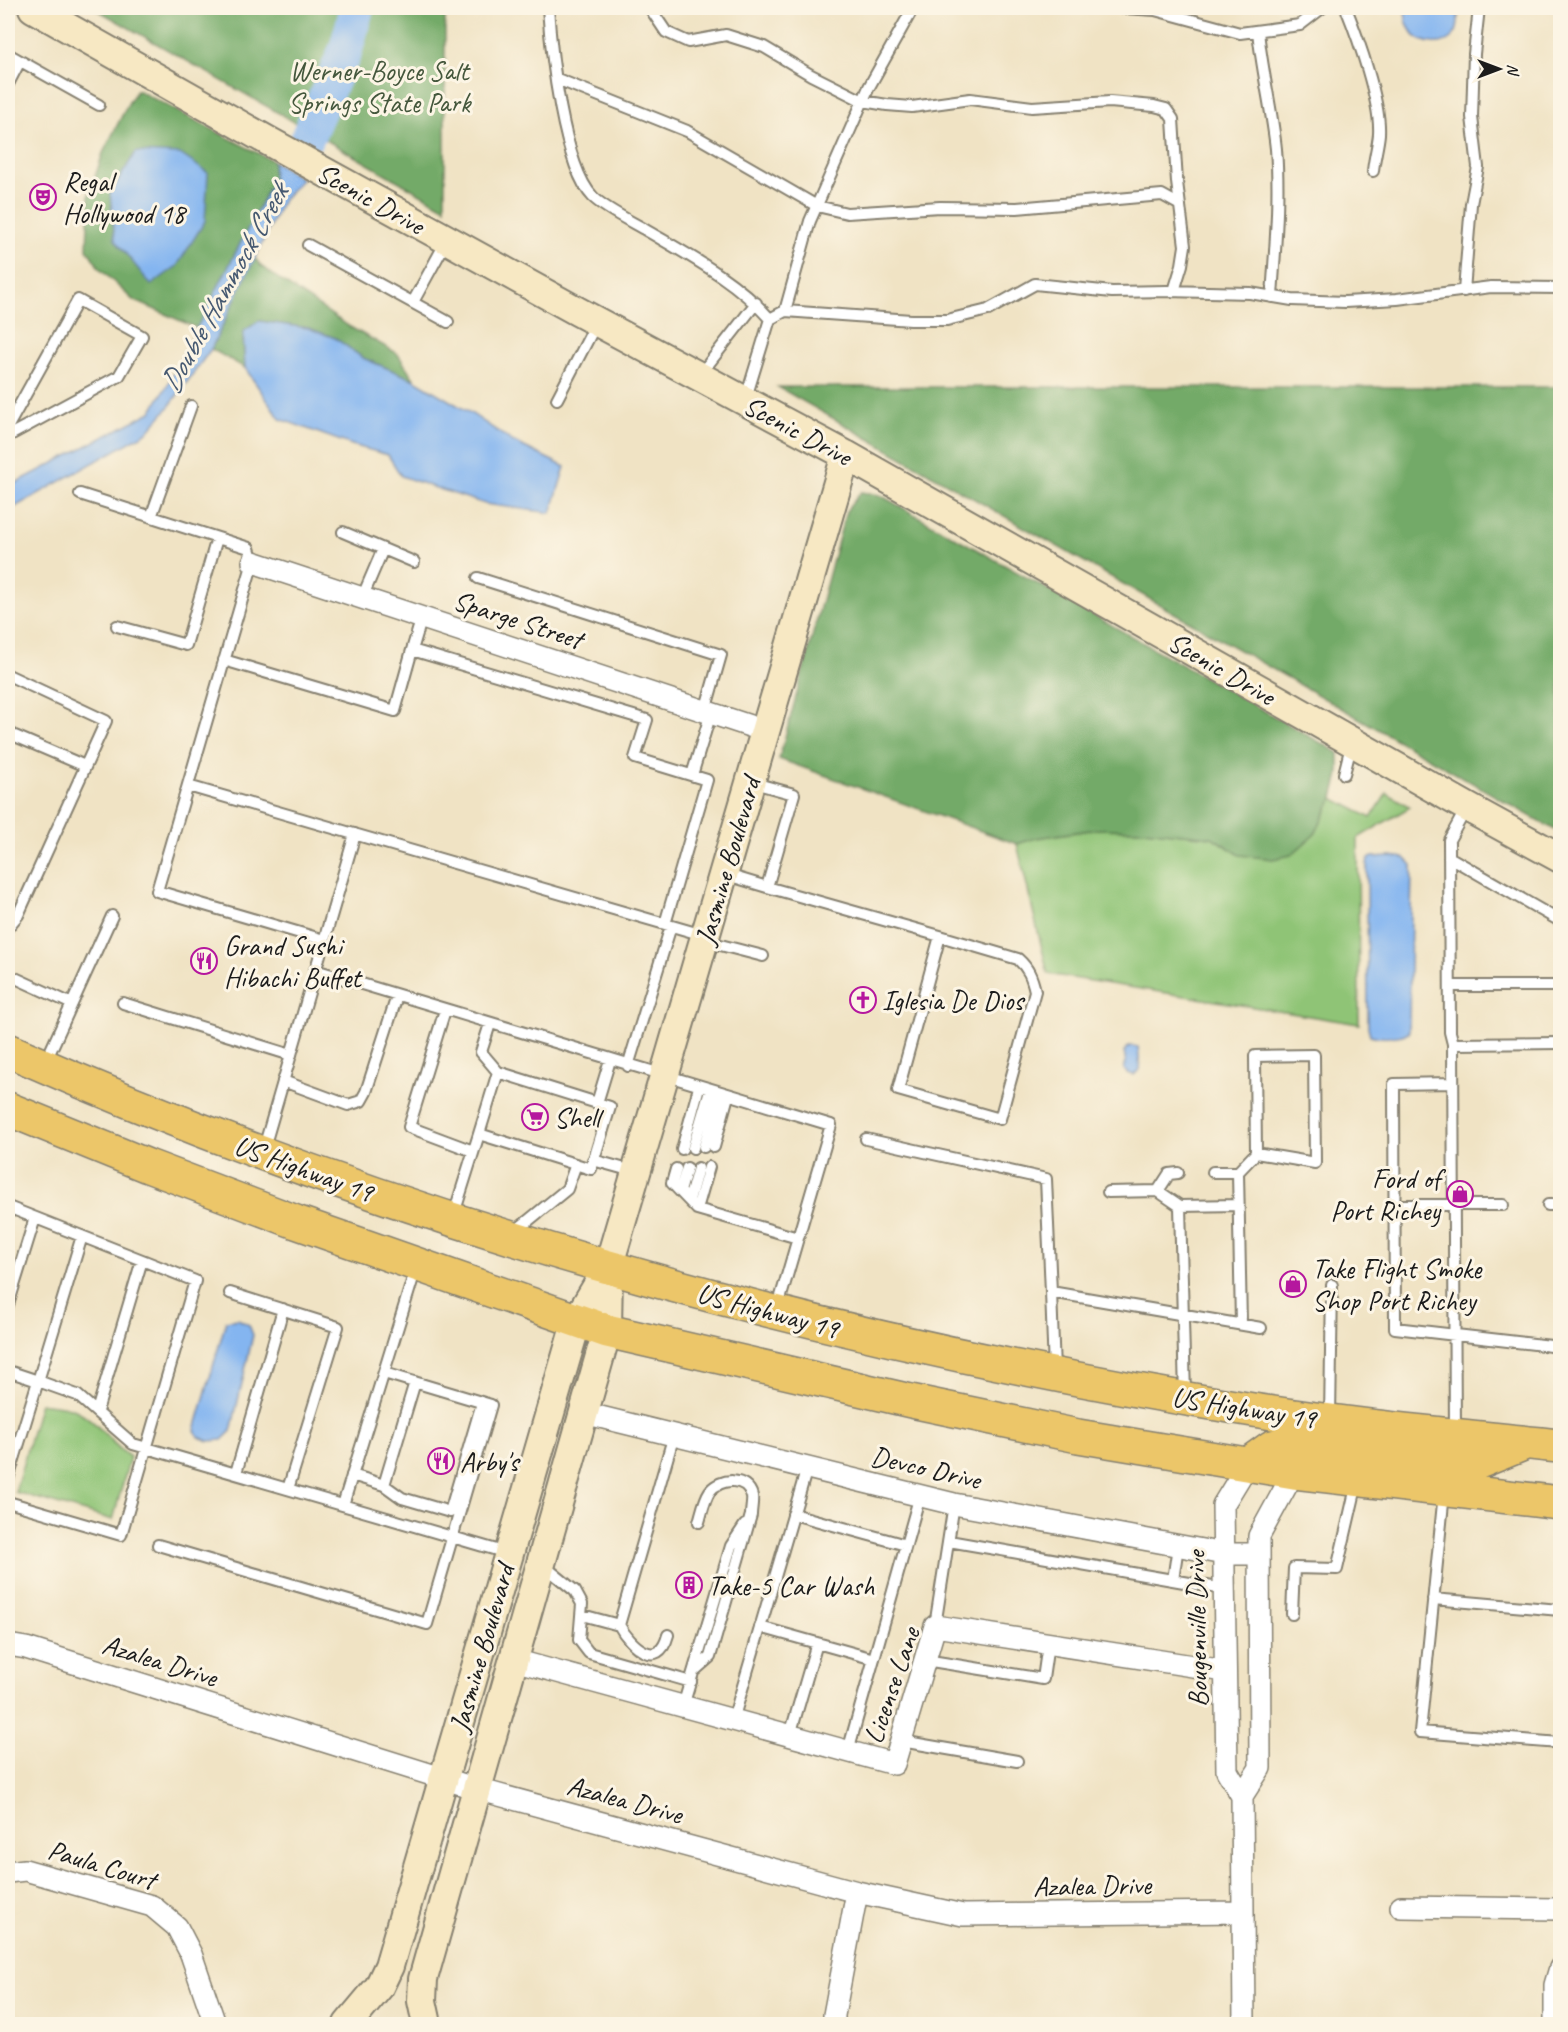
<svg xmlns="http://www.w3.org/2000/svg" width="1568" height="2032" font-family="Caveat,sans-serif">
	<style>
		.green { fill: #8fc476; stroke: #567049; stroke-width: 1.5 }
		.forest { fill: #73aa67; stroke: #486342; stroke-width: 1.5 }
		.water { fill: #84b5f0; stroke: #506886; stroke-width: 1.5 }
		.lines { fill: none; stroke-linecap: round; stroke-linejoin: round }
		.river { stroke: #84b5f0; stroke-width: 34 }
		.lane-casing { stroke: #868070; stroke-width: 14 }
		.street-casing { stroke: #868070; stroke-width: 24 }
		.secondary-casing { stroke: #868070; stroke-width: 32 }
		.highway-casing { stroke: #868070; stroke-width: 36 }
		.lane { stroke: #fff; stroke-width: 10 }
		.street { stroke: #fff; stroke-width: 21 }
		.secondary { stroke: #f7e8c3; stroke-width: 28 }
		.highway { stroke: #ecc669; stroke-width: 33 }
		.labels { text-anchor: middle; stroke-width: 6; stroke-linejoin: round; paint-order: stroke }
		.park-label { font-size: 28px; fill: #44573c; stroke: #fcf5e5 }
		.poi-label { font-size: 28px; fill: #1c1c1c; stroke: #fcf5e5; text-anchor: start }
		.street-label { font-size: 28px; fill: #1c1c1c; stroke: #fcf5e5 }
		.water-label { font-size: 30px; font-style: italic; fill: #465971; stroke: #fcf5e5 }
	</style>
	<rect width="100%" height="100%" fill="#fcf5e5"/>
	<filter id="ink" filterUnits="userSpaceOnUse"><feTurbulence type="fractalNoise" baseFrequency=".0167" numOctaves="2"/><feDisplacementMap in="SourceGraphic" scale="12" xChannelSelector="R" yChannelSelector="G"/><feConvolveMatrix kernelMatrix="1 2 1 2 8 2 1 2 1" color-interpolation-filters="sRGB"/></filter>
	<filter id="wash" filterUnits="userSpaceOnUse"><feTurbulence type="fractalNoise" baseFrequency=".008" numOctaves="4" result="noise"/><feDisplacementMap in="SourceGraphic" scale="24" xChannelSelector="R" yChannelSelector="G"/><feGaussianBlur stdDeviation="1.35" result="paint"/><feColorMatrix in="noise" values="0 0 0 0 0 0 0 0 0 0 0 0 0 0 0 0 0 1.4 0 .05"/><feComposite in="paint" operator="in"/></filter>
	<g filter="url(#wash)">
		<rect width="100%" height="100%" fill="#f0e3c4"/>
		<path class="green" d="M1387 793 1410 807 1358 838 1359 1024 1048 974 1017 844 1036 838 1097 829 1144 830 1212 837 1240 855 1315 834 1333 798 1371 818Z
			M40 1403C51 1405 63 1405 73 1409 96 1418 110 1444 130 1457L113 1520 15 1492Z"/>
		<path class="forest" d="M94 8H445V208Z
			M137 90 273 161V180L197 328 133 300 100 269 87 249 89 195 103 153 129 102Z
			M255 258 261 266 283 282 350 327 397 353 415 380 363 358 335 338 308 328 259 321 243 332 245 368 211 349Z
			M778 387H1560V833Z
			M861 492 880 495 1339 753V774L1333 798 1315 834 1291 855 1273 859 1240 855 1212 837 1144 830 1097 829 1036 838 1017 844 779 759 846 511Z"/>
		<path class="water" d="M1405 8H1458C1458 14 1459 25 1456 32 1447 48 1420 46 1411 31 1406 24 1405 15 1405 8Z
			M136 152 180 154 208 173 205 221 177 266 151 285 115 240 110 193Z
			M273 161 302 179 283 200 211 349 168 408 146 433 8 511V487L151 412 167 386 273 180Z
			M259 321 308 328 335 338 363 358 415 380 472 414 512 441 565 467 551 513 485 504 430 486 401 476 388 455 352 445 280 419 245 368 243 332Z
			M1391 856 1405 858 1412 865 1409 1027V1033C1398 1037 1381 1039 1370 1035L1368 1027 1367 865 1368 859 1373 857Z
			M1129 1046 1138 1047 1140 1069 1134 1075 1127 1073 1124 1069 1126 1062 1124 1052Z
			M238 1319 249 1325 253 1335 231 1431 222 1440 209 1441 198 1437 195 1430 226 1321Z"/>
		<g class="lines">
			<path class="river" d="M308 136 346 49 357 8"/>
		</g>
	</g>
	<g filter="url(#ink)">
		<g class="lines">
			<defs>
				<path id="lane" d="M548 8C551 52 563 166 593 197 604 208 630 221 644 229 688 255 736 280 770 319
					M650 8 666 32 688 42 726 35 764 47 811 75 863 101 887 105 912 107 970 99 1032 107 1110 102 1154 106 1166 109 1173 119 1177 182 1185 246 1182 265 1174 291
					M1124 8 1155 10 1240 33 1300 25 1322 8
					M1346 8C1358 38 1381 102 1379 134 1378 146 1374 159 1373 171
					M1258 31C1262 71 1272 110 1276 149 1280 198 1275 248 1272 297
					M8 54 99 105
					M557 79 687 131 817 206 847 213 940 207 1017 208 1162 195 1180 205
					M8 84 20 61
					M308 245 448 322
					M1464 291 1471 204 1478 167 1472 117 1474 54 1479 8
					M413 302 447 240
					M785 311 810 221 869 87 913 8
					M699 376 756 303
					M557 399 597 322
					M745 401 770 319 785 311 911 320H947L988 310 1035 284 1112 292 1167 291 1250 293 1292 300 1345 302 1397 299 1491 287 1560 288
					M8 426 78 300 142 336 119 376 8 436
					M80 494 249 548 253 562 157 891 324 940
					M151 517 191 406
					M343 532 414 562
					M478 578 721 655 705 711
					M362 598 383 549
					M117 626 186 645 217 538
					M412 650 422 617
					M224 660 395 711 412 650 647 720 635 758 707 780 665 924
					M8 675 106 721 18 915 8 927
					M8 733 85 766
					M1344 774 1352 742
					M692 775 711 713
					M750 782 794 794 767 887 940 936 898 1090 1000 1119 1035 991C1032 977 1028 968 1018 959L940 936
					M188 786 703 935
					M1449 857 1560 921
					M724 874 767 887
					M705 941 763 956
					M315 970 831 1125 777 1310
					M11 976 72 1004
					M1450 986H1560
					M123 1003 291 1055
					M445 1010 409 1127 473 1151
					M490 1024 481 1052 498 1072
					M1453 1044 1450 1032 1449 840 1466 809
					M1314 1055 1315 1163 1256 1153 1255 1056Z
					M45 1063 112 916
					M628 1066 671 926
					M498 1072 610 1107 591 1169 479 1134Z
					M283 1081 348 1105 361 1101 366 1092 397 996
					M1453 1083 1394 1084 1395 1328 1560 1347
					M597 1103 610 1060
					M866 1139 1046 1179 1051 1292 1261 1328
					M704 1147 719 1093
					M714 1147 728 1096
					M693 1148 710 1090
					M682 1149 699 1087
					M263 1151 355 834
					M593 1160 636 1172
					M676 1169 672 1183 697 1209 798 1238
					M1213 1172H1238
					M1178 1173 1169 1174 1158 1191 1180 1206
					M680 1191 687 1168
					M1108 1192 1158 1191
					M689 1200 698 1168
					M1394 1205H1503
					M1548 1205H1560
					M8 1207 195 1281 121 1535 8 1502
					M697 1209 709 1167
					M453 1217 479 1134
					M513 1233 567 1189 576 1164
					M82 1236 38 1381 77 1395 133 1444 507 1553
					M1051 1292 1054 1370
					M230 1293 338 1327 288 1489
					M8 1305 35 1218
					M1241 1324 1238 1172 1256 1153
					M8 1371 38 1381 8 1479
					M1185 1395 1180 1206 1238 1205
					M97 1411 142 1260
					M1330 1417 1332 1285
					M1455 1432 1453 1044 1560 1043
					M236 1473 283 1309
					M352 1475 384 1485 415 1382
					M384 1485 402 1498 450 1512 482 1403
					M1444 1493 1420 1732 1560 1743
					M343 1505 416 1268
					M793 1514 906 1545
					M949 1541 1224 1589
					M158 1545 427 1624 491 1405 384 1373
					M542 1564 575 1591 582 1604 579 1640 589 1653 691 1682
					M1173 1580 1178 1546
					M1433 1599 1560 1610
					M1292 1614 1294 1568 1337 1569 1357 1483
					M582 1615 619 1625C630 1645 658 1672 668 1635
					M619 1625 674 1435
					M935 1626 954 1504
					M760 1627 874 1659
					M925 1660 1043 1679 1048 1644
					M694 1671 710 1657 751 1515C751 1509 753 1501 752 1496 747 1476 720 1478 710 1491 704 1500 702 1512 699 1522
					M683 1706 731 1546 745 1525
					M733 1720 807 1468
					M790 1735 817 1643
					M901 1741 1017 1761
					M848 1751 920 1495"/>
				<path id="street" d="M253 562 765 731
					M584 1413 954 1504 1224 1554H1259
					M1248 1464 1223 1505 1227 1771 1242 1796 1260 1768 1259 1536 1294 1472
					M8 1645 26 1648 477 1789 857 1892 963 1915 1243 1912
					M514 1660 894 1764 935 1626 1225 1671
					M1242 1796 1244 2024
					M8 1872 25 1870 152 1906 177 1927 191 1954 215 2024
					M1401 1907 1560 1909
					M834 2024V2015L857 1892
					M1555 2024V1985L1560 1968"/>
				<path id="secondary" d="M33 8 270 142 577 311 846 455 1467 807 1560 858
					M348 2024 379 1987 389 1966 577 1320 608 1268 846 455
					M427 2024 422 2001 423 1979 607 1331 608 1270"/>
				<path id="highway" d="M8 1050C403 1225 821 1340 1247 1409 1351 1426 1456 1435 1560 1446
					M8 1109 148 1166 296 1222 607 1331 911 1401 1078 1436 1294 1472 1560 1503
					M1248 1464 1272 1447 1285 1444 1474 1464 1523 1444"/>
			</defs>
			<use href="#lane" class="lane-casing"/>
			<use href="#street" class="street-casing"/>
			<use href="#secondary" class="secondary-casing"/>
			<use href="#highway" class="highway-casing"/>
			<use href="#lane" class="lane"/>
			<use href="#street" class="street"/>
			<use href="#secondary" class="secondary"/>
			<use href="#highway" class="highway"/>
		</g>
	</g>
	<defs>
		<symbol id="theatre-ring" viewBox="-11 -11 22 22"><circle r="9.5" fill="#fcf5e5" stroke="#b5179e" stroke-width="1.5"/><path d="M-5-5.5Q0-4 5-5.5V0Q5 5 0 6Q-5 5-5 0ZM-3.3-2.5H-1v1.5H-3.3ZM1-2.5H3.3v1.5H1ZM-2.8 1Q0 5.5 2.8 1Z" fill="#b5179e"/></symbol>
		<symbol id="restaurant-ring" viewBox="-11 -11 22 22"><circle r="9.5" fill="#fcf5e5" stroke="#b5179e" stroke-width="1.5"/><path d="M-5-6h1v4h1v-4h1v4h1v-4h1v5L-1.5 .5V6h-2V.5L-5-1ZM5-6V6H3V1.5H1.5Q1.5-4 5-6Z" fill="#b5179e"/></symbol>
		<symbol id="church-ring" viewBox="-11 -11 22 22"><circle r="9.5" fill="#fcf5e5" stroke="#b5179e" stroke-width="1.5"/><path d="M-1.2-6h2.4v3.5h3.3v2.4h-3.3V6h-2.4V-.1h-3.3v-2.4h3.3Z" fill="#b5179e"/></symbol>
		<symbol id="supermarket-ring" viewBox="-11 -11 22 22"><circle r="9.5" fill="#fcf5e5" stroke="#b5179e" stroke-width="1.5"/><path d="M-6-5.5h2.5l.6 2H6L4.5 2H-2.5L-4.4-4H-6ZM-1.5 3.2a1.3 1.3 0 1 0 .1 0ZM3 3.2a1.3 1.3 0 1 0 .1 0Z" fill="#b5179e"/></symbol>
		<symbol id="shop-ring" viewBox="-11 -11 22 22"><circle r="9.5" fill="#fcf5e5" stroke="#b5179e" stroke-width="1.5"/><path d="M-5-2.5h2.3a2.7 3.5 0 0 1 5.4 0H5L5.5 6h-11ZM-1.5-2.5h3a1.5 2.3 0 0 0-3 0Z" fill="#b5179e"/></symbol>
		<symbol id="building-ring" viewBox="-11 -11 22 22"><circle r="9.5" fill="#fcf5e5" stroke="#b5179e" stroke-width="1.5"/><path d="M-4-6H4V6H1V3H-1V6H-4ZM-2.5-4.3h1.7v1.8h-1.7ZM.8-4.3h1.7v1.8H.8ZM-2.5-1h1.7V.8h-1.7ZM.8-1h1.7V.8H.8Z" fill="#b5179e"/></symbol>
	</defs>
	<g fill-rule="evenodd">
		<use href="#theatre-ring" x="28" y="182" width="30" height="30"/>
		<use href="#restaurant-ring" x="189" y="946" width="30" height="30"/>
		<use href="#church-ring" x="848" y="985" width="30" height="30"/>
		<use href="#supermarket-ring" x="520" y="1102" width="30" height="30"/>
		<use href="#shop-ring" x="1445" y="1179" width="30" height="30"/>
		<use href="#shop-ring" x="1278" y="1269" width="30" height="30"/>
		<use href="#restaurant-ring" x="426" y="1446" width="30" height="30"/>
		<use href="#building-ring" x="674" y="1570" width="30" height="30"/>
	</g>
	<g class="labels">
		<g class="park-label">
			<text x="379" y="80">Werner-Boyce Salt<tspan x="379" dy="32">Springs State Park</tspan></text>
		</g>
		<g class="poi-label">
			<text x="63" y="191">Regal<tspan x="63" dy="32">Hollywood 18</tspan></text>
			<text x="224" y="955">Grand Sushi<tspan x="224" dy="32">Hibachi Buffet</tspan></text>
			<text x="882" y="1010">Iglesia De Dios</text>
			<text x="554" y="1127">Shell</text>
			<text x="1440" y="1188" text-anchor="end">Ford of<tspan x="1440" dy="32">Port Richey</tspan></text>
			<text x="1312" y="1278">Take Flight Smoke<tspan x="1312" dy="32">Shop Port Richey</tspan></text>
			<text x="460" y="1471">Arby's</text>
			<text x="708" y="1595">Take-5 Car Wash</text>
		</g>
		<g class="street-label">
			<text transform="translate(371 198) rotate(29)" y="10">Scenic Drive</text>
			<text transform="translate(798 430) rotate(28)" y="10">Scenic Drive</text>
			<text transform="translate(518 619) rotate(18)" y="10">Sparge Street</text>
			<text transform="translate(1222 668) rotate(30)" y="10">Scenic Drive</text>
			<text transform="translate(727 861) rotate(-74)" y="10">Jasmine Boulevard</text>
			<text transform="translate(304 1168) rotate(20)" y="10">US Highway 19</text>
			<text transform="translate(768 1310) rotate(15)" y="10">US Highway 19</text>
			<text transform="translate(1244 1407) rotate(9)" y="10">US Highway 19</text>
			<text transform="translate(926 1467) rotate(13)" y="10">Devco Drive</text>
			<text transform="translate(1196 1629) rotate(-91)" y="10">Bougenville Drive</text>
			<text transform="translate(481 1648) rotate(-74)" y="10">Jasmine Boulevard</text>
			<text transform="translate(160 1660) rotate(17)" y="10">Azalea Drive</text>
			<text transform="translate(891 1685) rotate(-71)" y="10">License Lane</text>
			<text transform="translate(625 1799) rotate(15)" y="10">Azalea Drive</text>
			<text transform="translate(102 1864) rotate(17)" y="10">Paula Court</text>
			<text transform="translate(1092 1885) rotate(-1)" y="10">Azalea Drive</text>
		</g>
		<g class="water-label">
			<text transform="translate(224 288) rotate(-61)" y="10">Double Hammock Creek</text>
		</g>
	</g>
	<rect width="1568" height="2032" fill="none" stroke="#fcf5e5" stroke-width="30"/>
	<g transform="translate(1499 69) rotate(90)" stroke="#fcf5e5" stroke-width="4.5" paint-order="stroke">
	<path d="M0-4.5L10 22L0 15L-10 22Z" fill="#1c1c1c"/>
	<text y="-9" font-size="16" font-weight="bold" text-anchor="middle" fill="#1c1c1c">N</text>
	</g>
</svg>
